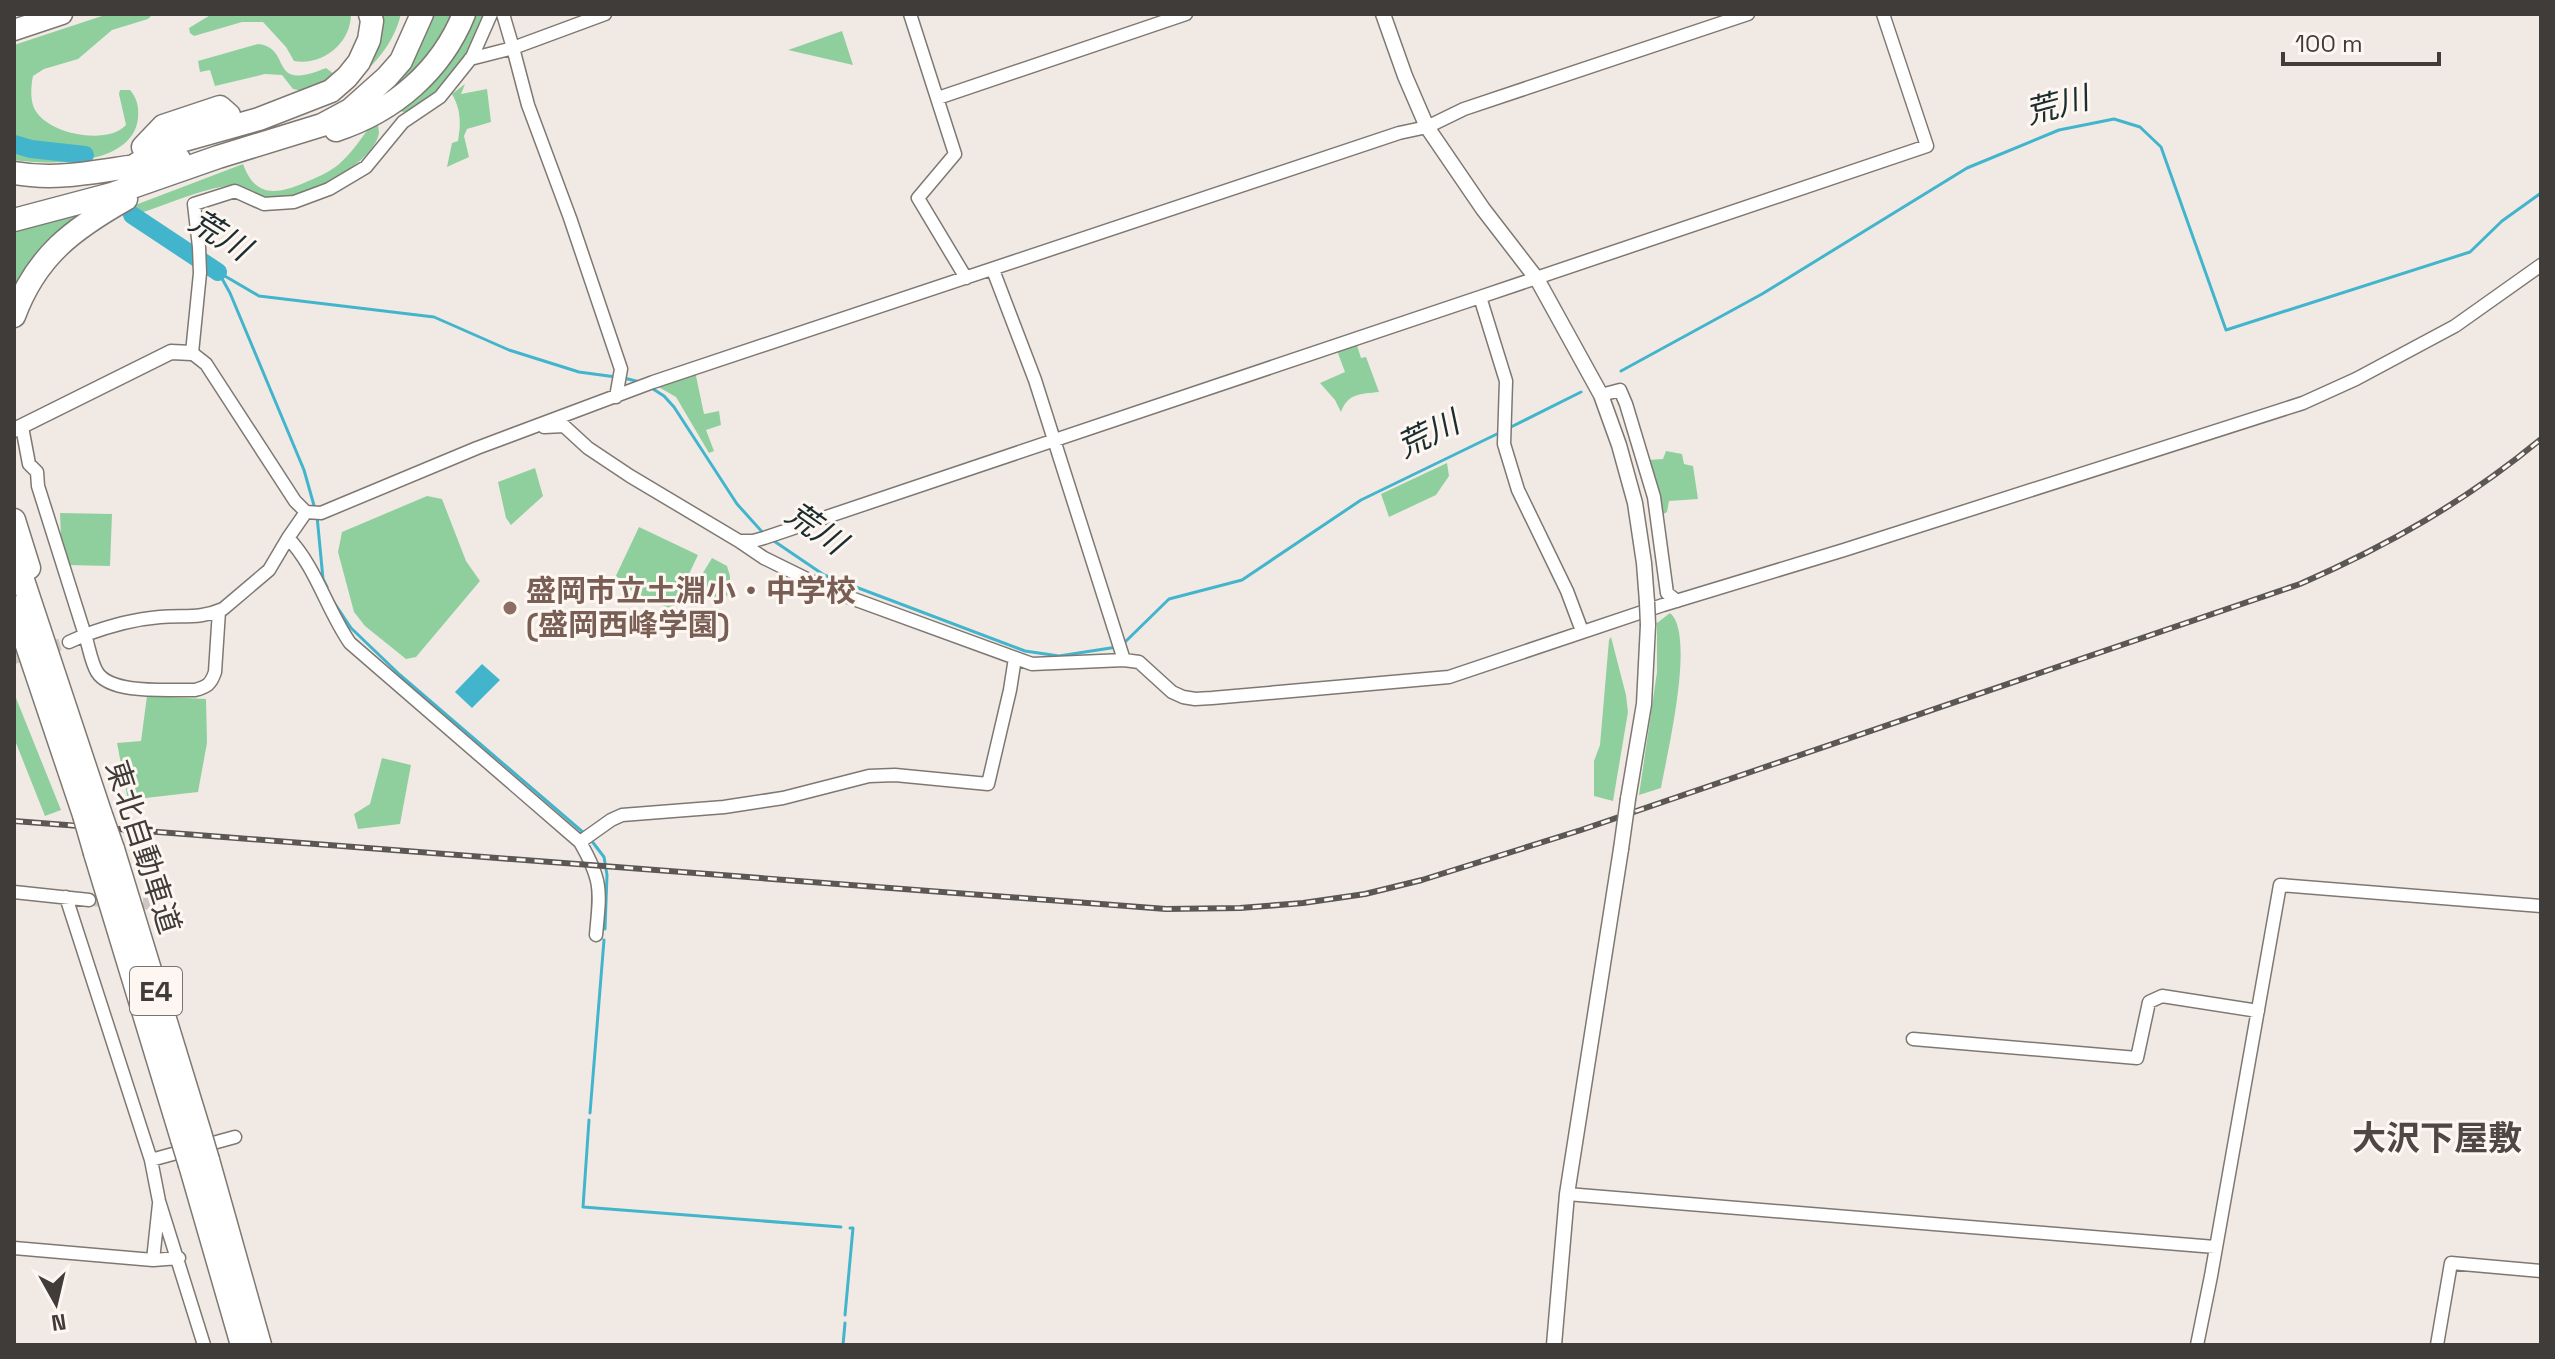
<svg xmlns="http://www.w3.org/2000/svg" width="2555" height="1359" font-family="'Space Grotesk','Noto Sans JP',sans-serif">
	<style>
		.green { fill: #8fcf9e }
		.water { fill: #42b5cd }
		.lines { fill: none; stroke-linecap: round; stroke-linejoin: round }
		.stream { stroke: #42b5cd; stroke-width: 3 }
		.river { stroke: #42b5cd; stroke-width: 18 }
		.minor-tunnel { stroke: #cdc7c2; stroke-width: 12; stroke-dasharray: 12 6; stroke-linecap: butt }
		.minor-casing { stroke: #7e7873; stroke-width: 15 }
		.tertiary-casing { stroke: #7e7873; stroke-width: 17 }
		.trunk-casing { stroke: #7e7873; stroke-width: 23 }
		.motorway-casing { stroke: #7e7873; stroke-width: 25 }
		.minor { stroke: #fff; stroke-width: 12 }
		.tertiary { stroke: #fff; stroke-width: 14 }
		.trunk { stroke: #fff; stroke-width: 20 }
		.motorway { stroke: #fff; stroke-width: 22 }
		.rail-casing { stroke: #5a5754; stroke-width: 6 }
		.rail { stroke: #fef7f1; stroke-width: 3; stroke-dasharray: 9; stroke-linecap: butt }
		.tertiary-bridge-casing { stroke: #7e7873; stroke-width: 17; stroke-linecap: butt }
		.motorway-bridge-casing { stroke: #7e7873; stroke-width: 25; stroke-linecap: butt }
		.tertiary-bridge { stroke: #fff; stroke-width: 14 }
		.motorway-bridge { stroke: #fff; stroke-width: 22 }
		.education-dot { fill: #8d6e63; stroke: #fef7f1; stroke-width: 3 }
		.labels { text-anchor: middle; stroke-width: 6; stroke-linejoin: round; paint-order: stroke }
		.shield { fill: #fef7f1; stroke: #787471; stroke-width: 2 }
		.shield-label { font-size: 28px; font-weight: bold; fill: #3f3c3a }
		.education-label { font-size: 30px; font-weight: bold; fill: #785e54; stroke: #fef7f1; text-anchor: start }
		.street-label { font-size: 30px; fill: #3f3c3a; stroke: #fef7f1 }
		.water-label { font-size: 32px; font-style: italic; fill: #1a2e32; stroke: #fef7f1 }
		.quarter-label { font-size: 34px; font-weight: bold; fill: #4d4843; stroke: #fef7f1 }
	</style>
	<rect width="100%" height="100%" fill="#f1eae4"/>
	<path class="green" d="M108 14H153L148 19 112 30 78 59 44 69 33 76C31 86 30 98 34 108 46 134 107 146 126 125L119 94 120 90H130C137 98 139 107 138 118 133 167 49 165 14 160V45Z
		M212 14H351C351 43 323 66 294 61L286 47 263 22H242L194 36 190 33 189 28Z
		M381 14H401C392 50 367 73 338 93Z
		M429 14H451C438 55 419 70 388 98L380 94Z
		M471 14H483L467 53 436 94 407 113 393 109Z
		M842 31 853 65 788 50Z
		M258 44C294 48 266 93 326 68L334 74 309 92 293 89 282 75 265 74 215 86 210 70 200 72 198 61Z
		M465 84 461 94 487 89 491 122 467 129 464 136 469 157 447 167 452 143 458 141C461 123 461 110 452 94Z
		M374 121H377C378 124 379 131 379 133 373 166 297 203 266 199 251 196 242 183 226 186 195 191 167 205 137 214L130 207 243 164C255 197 275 195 304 183 315 178 328 173 338 165 352 153 363 136 374 121Z
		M78 213 81 220 14 297V229Z
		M1356 342 1361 358 1366 357 1379 392C1361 394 1348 393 1341 412L1335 400 1320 383 1345 372 1336 348Z
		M695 371 704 414 719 411 721 425 706 430 714 451 709 453 676 397 655 385Z
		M1666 451 1682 454 1684 464 1693 466 1698 499 1669 501 1667 512 1662 515 1648 460 1663 459Z
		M1447 463 1449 476 1436 495 1389 517 1381 494Z
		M535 468 543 496 511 525 506 518 498 482Z
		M427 496 442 499 466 561 480 581 416 657 406 659 365 626 354 612 338 552 342 532Z
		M60 513 112 514 110 566 66 565 61 537Z
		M639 527 698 555 672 610 613 582Z
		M712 558 727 566 730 576V593L723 599 692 591Z
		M1670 613C1696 634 1667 754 1661 788L1639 795 1657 672V623Z
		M1611 637 1626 695 1628 712 1613 801 1594 796V761L1600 745 1609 640Z
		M14 693 61 810 45 816 14 738Z
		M147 696 206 699 207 743 198 792 128 800 117 743 141 741Z
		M382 758 411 765 400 824 358 829 354 814 370 804Z"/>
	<path class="water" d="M482 664 500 680 472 708 455 692Z"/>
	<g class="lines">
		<path class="stream" d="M218 272 259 296 434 317 509 350 579 372 616 377
			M220 275 230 293 304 470 315 509
			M1621 371 1762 294 1967 168 2059 130 2114 119 2140 127 2161 147 2226 330 2470 252 2502 221 2541 193
			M624 378 640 382
			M650 387 664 396 674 407 737 504 765 535
			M1509 428 1581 392
			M317 516 323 579 327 587
			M771 539 824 575 1025 651 1059 656 1117 647
			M331 598 351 628 400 675 585 834
			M1124 643 1169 599 1242 580 1361 500 1499 433
			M591 840 604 857 607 875 605 929
			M590 1113 604 940
			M589 1120 583 1207 841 1227
			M845 1315 853 1228H850
			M843 1345 845 1323"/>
		<path class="river" d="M14 144 31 149 85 155
			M132 215 218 272"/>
		<path class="minor-tunnel" d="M14 658 69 642
			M89 900 153 904"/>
		<defs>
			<path id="minor" d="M491 14 472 57 440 97 403 122 366 167 329 189 294 202 264 204 235 191 194 204 199 247 200 273 192 353 206 364 295 501 306 512 321 513 477 448 653 382 1399 133 1427 127 1464 109 1748 14
				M605 14 513 48 528 105 570 218 621 369 616 397
				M910 14 955 154 918 198 966 278
				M470 59 513 48 503 14
				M938 98 1186 14
				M993 270 1035 380 1124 660
				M1601 395 1620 390 1626 404 1654 497 1667 593 1677 601
				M22 427 29 464 37 472 38 486 85 635 69 642
				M544 427 564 426 588 448 630 476 739 541 764 558 829 590 1032 664 1124 660 1139 662 1172 692 1183 697 1195 699 1212 698 1449 677 1663 605 1844 550 2303 403 2356 379 2455 326 2541 265
				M306 512 288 538C316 567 327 610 350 643L580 842C603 882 600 891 596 935
				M739 541H753L764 538 1480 297
				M219 611 215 672C211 684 207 687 195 690 170 689 111 695 97 672 91 662 89 647 85 635 109 626 135 619 160 617 185 615 200 619 223 609L269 570 288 538
				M1582 631 1567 591 1518 490 1504 444 1506 381 1480 297 1927 146 1883 14
				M580 842 611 820 622 815 724 807 783 798 869 776 895 775 988 784 1010 690 1015 658
				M14 892 89 900
				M66 897 151 1160 159 1201 204 1345
				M1913 1039 2137 1058 2149 1002 2162 996 2258 1011
				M151 1160 235 1137
				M1567 1194 2215 1247
				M14 1248 153 1260 179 1258
				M153 1260 159 1204
				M2197 1345 2211 1276 2280 885 2541 906
				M2437 1345 2451 1263 2541 1271"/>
			<path id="tertiary" d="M1383 14 1405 76 1427 127 1483 209 1537 279 1601 395 1619 445 1635 503 1644 563 1647 602
				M14 430 171 352 192 353
				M1628 799 1644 704 1648 625
				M1554 1345 1567 1194 1621 849"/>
			<path id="trunk" d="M14 30 62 14"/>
			<path id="motorway" d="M336 130C394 111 441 71 464 14
				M143 147 163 126 220 107 229 115
				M134 166 163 146 259 119 331 91 347 77 359 62 369 40 372 21 370 14
				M14 173C54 180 89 173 129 167 146 164 162 165 179 159
				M14 220 112 194 218 157 322 125 350 110 387 77 401 61 422 14
				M14 316C36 256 73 229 126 199
				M14 520 29 568
				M14 553 101 815
				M14 607 84 815
				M113 849 200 1133
				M95 853 182 1139
				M208 1160 260 1345
				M190 1165 242 1345"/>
		</defs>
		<use href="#minor" class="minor-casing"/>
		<use href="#tertiary" class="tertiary-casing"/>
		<use href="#trunk" class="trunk-casing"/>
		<use href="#motorway" class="motorway-casing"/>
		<use href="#minor" class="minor"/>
		<use href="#tertiary" class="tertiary"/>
		<use href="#trunk" class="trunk"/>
		<use href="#motorway" class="motorway"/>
		<defs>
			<path id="rail" d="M14 821 1166 909 1240 908 1303 903 1365 894 1422 880 1581 830 2300 584C2389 545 2466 501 2541 439"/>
		</defs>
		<use href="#rail" class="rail-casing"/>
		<use href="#rail" class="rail"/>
		<defs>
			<path id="tertiary-bridge" d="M1647 602 1648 625
				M1621 849 1628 799"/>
			<path id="motorway-bridge" d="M84 815 95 853
				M101 815 113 849
				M200 1133 208 1160
				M182 1139 190 1165"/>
		</defs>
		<use href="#tertiary-bridge" class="tertiary-bridge-casing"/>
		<use href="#motorway-bridge" class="motorway-bridge-casing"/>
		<use href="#tertiary-bridge" class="tertiary-bridge"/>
		<use href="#motorway-bridge" class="motorway-bridge"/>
	</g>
	<circle class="education-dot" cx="510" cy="608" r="8"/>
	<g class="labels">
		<rect class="shield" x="130" y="967" width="52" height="48" rx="6"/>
		<g class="shield-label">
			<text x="156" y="1001">E4</text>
		</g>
		<g class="education-label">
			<text x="526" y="601">盛岡市立土淵小・中学校<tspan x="526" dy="34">(盛岡西峰学園)</tspan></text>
		</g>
		<g class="street-label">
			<text transform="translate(143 847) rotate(72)" y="10">東北自動車道</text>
		</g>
		<g class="water-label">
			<text transform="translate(2057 105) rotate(-15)" y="11">荒川</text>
			<text transform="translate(220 235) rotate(32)" y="11">荒川</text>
			<text transform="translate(1428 434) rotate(-26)" y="11">荒川</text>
			<text transform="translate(816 528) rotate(35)" y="11">荒川</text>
		</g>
		<g class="quarter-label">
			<text x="2437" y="1150">大沢下屋敷</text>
		</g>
	</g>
	<rect width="2555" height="1359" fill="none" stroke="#3f3c3a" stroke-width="32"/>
	<g transform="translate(56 1303) rotate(172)" stroke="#fef7f1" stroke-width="6" paint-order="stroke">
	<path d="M0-6L14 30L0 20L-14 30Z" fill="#3f3c3a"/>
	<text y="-12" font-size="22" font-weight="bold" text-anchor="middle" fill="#3f3c3a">N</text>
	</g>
	<path d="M2283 52v12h156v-12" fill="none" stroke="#3f3c3a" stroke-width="4"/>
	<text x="2295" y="52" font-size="24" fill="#3f3c3a" stroke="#fef7f1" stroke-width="6" paint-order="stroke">100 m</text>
</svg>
